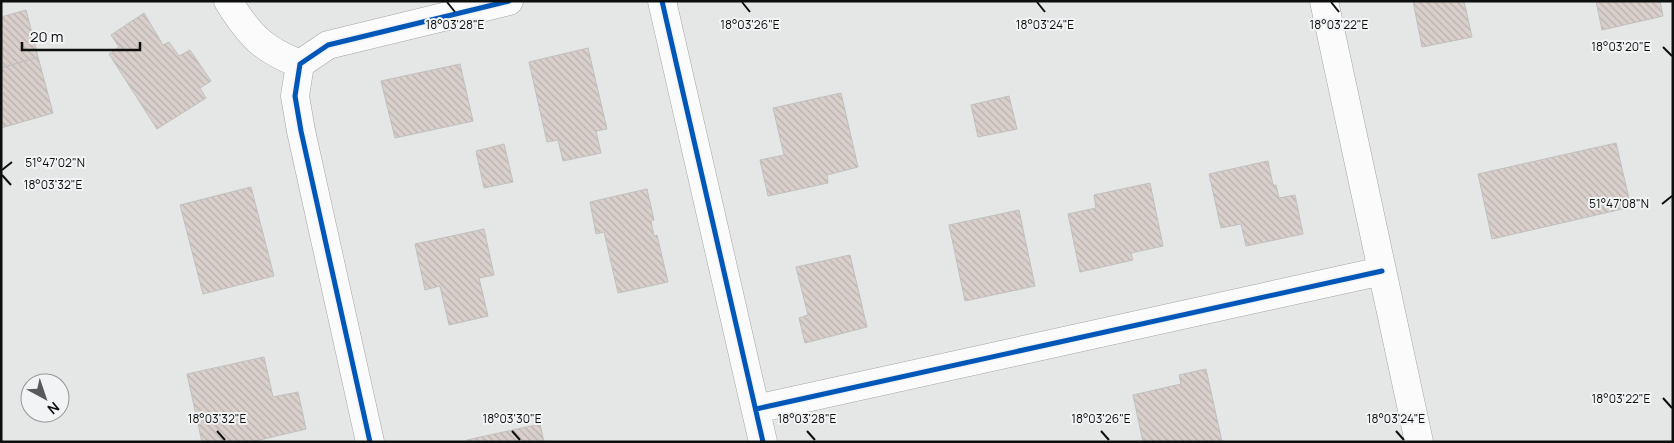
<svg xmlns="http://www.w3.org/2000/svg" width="1674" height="443" font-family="Manrope,sans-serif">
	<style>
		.building { fill: url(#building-back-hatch); stroke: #c0c0c0 }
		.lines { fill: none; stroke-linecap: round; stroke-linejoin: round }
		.minor-casing { stroke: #a4a5a5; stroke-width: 29 }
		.minor { stroke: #fbfbfb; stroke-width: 28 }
		.cycleway-casing { stroke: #f2f3f4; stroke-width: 8 }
		.cycleway { stroke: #0057b8; stroke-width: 5 }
		.ticks { fill: none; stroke: #0d0e0e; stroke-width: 2 }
		.ticks-label { font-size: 12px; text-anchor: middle; fill: #0d0e0e; stroke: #f2f3f4; stroke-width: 4; stroke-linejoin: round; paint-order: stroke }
	</style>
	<defs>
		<pattern id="building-back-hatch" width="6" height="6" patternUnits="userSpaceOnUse" patternTransform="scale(1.25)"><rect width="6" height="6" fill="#d9d0cc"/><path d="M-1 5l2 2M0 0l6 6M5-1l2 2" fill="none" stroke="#b9b1ae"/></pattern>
	</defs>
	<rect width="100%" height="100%" fill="#e5e6e6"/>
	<path class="building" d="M1413 1H1464L1472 37 1422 47Z
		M1596 1H1660L1663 16 1602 30Z
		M26 10 38 57 1 68V17Z
		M144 13 163 45 169 42 179 56 190 50 211 81 200 88 206 98 157 129 109 54 119 47 111 35Z
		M588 48 607 129 596 131 601 153 563 161 558 140 547 142 529 62Z
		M38 57 53 113 1 128V68Z
		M460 64 473 121 395 138 381 81Z
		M841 93 858 167 827 175 828 183 768 196 760 160 784 155 773 108Z
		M1009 96 1017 129 978 137 971 105Z
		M1616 143 1631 207 1492 239 1478 174Z
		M504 144 513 182 484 188 476 151Z
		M1268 161 1273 185H1276L1279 198 1295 195 1303 234 1246 246 1241 224 1221 228 1209 174Z
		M1150 183 1163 246 1131 253 1133 260 1080 272 1068 214 1096 208 1094 195Z
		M251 187 274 276 203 294 180 205Z
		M647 189 654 220 651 221 654 236 657 235 668 282 618 293 604 232 596 234 590 202Z
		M1019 210 1035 286 965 301 949 225Z
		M484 229 494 275 479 278 488 316 449 325 440 286 425 290 415 244Z
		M850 255 867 327 805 343 799 318 808 315 796 267Z
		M264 357 273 397 298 392 306 429 251 442H202L187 374Z
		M1206 369 1222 442H1143L1133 395 1181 384 1179 375Z
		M540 424 544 442H467V440Z"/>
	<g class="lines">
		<defs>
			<path id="minor" d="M228 1C250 36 262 49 300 64
				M662 1 763 442
				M1324 1 1419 442
				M756 409 1382 271
				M370 442 301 131 295 96 300 64 328 45 509 1"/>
		</defs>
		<use href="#minor" class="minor-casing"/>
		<use href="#minor" class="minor"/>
		<defs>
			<path id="cycleway" d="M662 1 763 442
				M756 409 1382 271
				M370 442 301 131 295 96 300 64 328 45 509 1"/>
		</defs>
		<use href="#cycleway" class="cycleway-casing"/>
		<use href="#cycleway" class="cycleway"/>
	</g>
	<path class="ticks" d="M447 2 455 12M742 2 750 12M1037 2 1045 12M1331 2 1339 12M1663 47 1672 56M2 170 12 162M2 175 11 185M1662 204 1672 196M1663 398 1672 408M217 431 225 440M512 431 520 440M807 431 815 440M1101 431 1109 440M1396 431 1404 440"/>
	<g class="ticks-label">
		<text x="455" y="29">18°03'28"E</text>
		<text x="750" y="29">18°03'26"E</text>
		<text x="1045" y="29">18°03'24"E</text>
		<text x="1339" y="29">18°03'22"E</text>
		<text x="1621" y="51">18°03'20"E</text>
		<text x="55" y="167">51°47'02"N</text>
		<text x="53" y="189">18°03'32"E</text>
		<text x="1619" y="208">51°47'08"N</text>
		<text x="1621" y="403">18°03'22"E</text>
		<text x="217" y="423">18°03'32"E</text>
		<text x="512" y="423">18°03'30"E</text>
		<text x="807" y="423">18°03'28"E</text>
		<text x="1101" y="423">18°03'26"E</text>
		<text x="1396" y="423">18°03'24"E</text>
	</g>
	<rect width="1674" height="443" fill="none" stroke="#0d0e0e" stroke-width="5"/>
	<g transform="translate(45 398) rotate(140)"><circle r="24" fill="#f2f3f4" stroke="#969798"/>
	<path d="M0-4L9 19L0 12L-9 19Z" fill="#595a5a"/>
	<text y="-8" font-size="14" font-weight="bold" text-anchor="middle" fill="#0d0e0e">N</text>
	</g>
	<path d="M22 42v8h118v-8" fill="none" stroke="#0d0e0e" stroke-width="2.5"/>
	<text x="30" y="42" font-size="15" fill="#0d0e0e" stroke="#f2f3f4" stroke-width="4" paint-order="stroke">20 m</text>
</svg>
